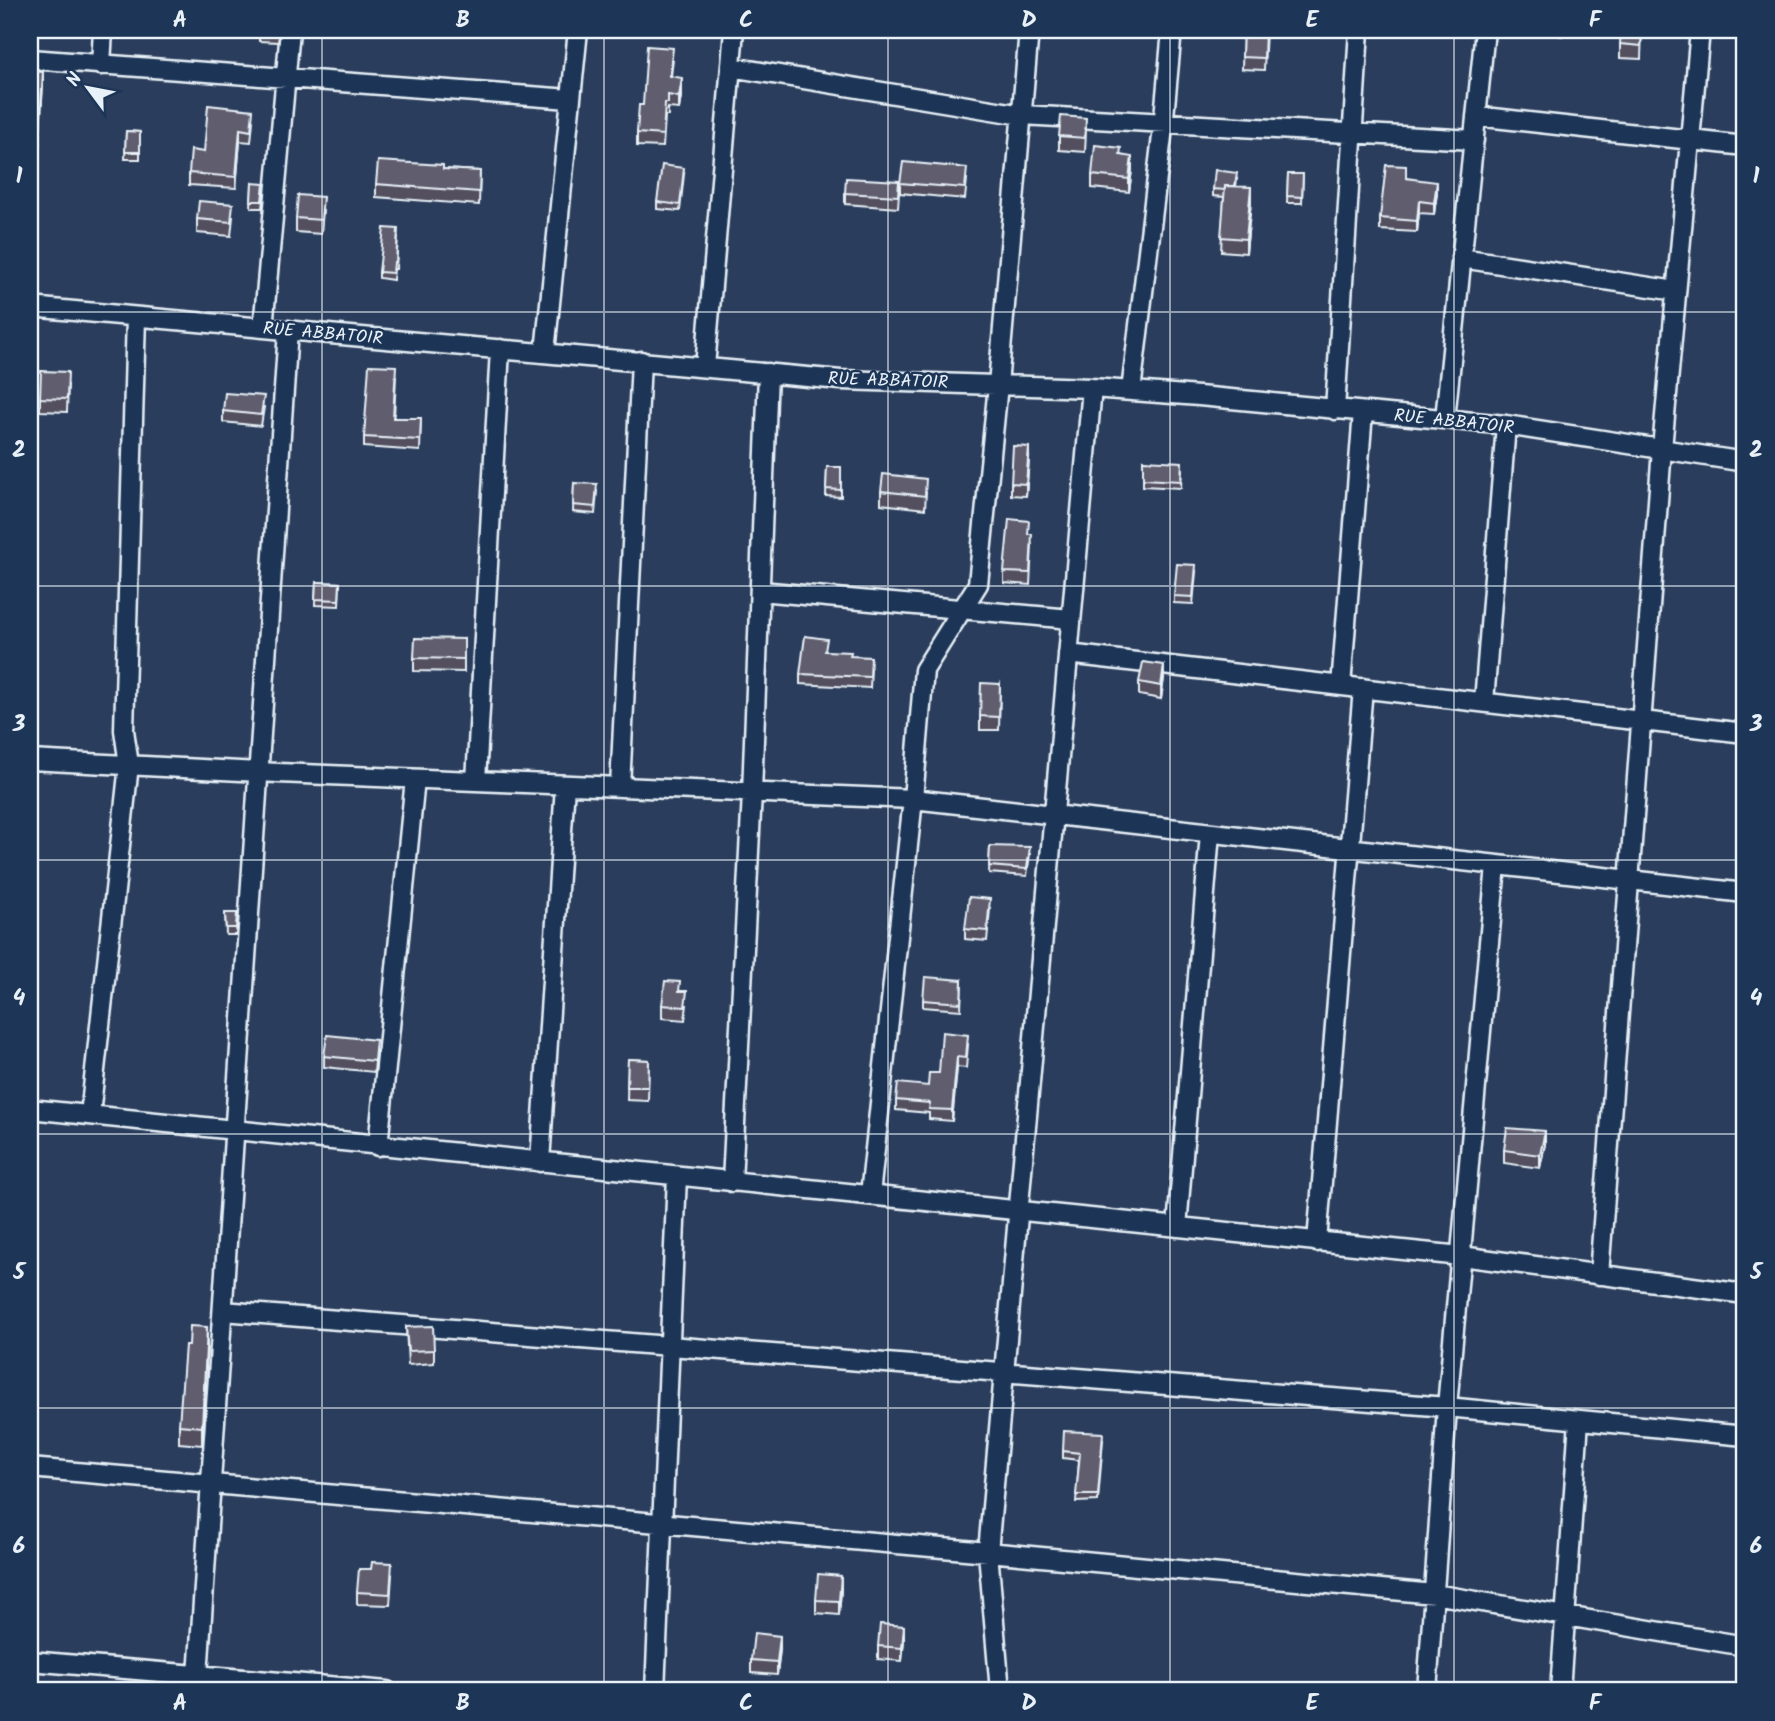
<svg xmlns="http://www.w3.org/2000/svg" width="1775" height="1721" font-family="Kalam,sans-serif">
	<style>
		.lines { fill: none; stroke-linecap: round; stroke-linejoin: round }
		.street-casing { stroke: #e8f1f8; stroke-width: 23 }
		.street { stroke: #1d3557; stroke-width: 18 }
		.wall { fill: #53505f; stroke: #e8f1f8; stroke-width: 2 }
		.shaded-wall { fill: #44414d; stroke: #e8f1f8; stroke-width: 2 }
		.building { fill: #615d6e; stroke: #e8f1f8; stroke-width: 2 }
		.grid { fill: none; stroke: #e8f1f8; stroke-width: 2; stroke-opacity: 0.55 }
		.labels { text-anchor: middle; stroke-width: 5; stroke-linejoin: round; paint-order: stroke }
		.street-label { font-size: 18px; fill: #e8f1f8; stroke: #1d3557 }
		.neatline { fill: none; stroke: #e8f1f8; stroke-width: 2.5 }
		.grid-label { font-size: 23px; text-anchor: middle; font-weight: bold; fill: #e8f1f8 }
	</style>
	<rect width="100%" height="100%" fill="#2b3d5c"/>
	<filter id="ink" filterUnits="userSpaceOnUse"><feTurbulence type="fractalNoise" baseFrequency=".0143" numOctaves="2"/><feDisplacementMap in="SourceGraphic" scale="14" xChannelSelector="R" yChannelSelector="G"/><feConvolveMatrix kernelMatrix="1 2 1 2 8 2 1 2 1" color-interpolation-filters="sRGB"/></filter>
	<g filter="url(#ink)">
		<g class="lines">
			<defs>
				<path id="street" d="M30 59 570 99
					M101 65 103 30
					M731 67 1022 115 1474 140
					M1476 116 1745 146
					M1461 258 1676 291
					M30 307 841 380 1092 388 1199 396 1506 425 1745 462
					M263 328 290 30
					M545 352 578 30
					M705 367 734 30
					M1131 391 1163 128 1172 30
					M1335 410 1359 30
					M1445 419 1485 30
					M760 591 1071 619
					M1068 654 1745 733
					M1341 686 1363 412
					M1484 702 1506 425
					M30 760 278 773 913 799 1745 893
					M476 781 500 349
					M620 787 641 361
					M30 1109 1461 1256 1745 1294
					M90 1115 129 765 124 730 136 317
					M378 1146 415 779
					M540 1162 565 785
					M732 1182 752 793 768 373
					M870 1195 913 799 924 670 978 584 998 385 1029 30
					M1177 1227 1210 833
					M1317 1242 1363 688
					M1599 1275 1662 449 1700 30
					M223 1311 1447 1407 1745 1436
					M30 1468 988 1552 1434 1594 1745 1646
					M30 1661 387 1691
					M197 1691 288 330
					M655 1691 677 1176
					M1000 1691 988 1552 1092 388
					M1427 1691 1447 1407 1496 865
					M1560 1691 1579 1420"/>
			</defs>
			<use href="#street" class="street-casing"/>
			<use href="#street" class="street"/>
		</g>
		<path class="wall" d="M211 30H280L278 42 259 41V34L211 32Z
			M1243 30H1266L1264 70 1242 69Z
			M1548 30H1563L1562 36 1548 33Z
			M1642 30 1641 59 1620 58V44Z
			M673 60 671 76 682 90 679 109 668 108V116H665L663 147 637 146V133L643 105Z
			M30 71 43 84 37 179 30 178Z
			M253 121 251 142 240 141 236 188 189 185V173L204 152Z
			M126 131 140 132V159H125Z
			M1086 131 1085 152 1059 150V136Z
			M1121 155 1132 170 1129 192 1092 188V175Z
			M443 169 480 171 479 205 376 197V184Z
			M684 174 680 211 657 209V202Z
			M1288 174H1303L1302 203H1287Z
			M1406 178 1437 193 1434 214 1419 213 1417 232 1380 230V218Z
			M967 179 965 199 900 193V183Z
			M1237 179 1236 186 1251 201 1246 253 1221 251 1224 197 1213 196V189Z
			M252 183 264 191 262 208H251Z
			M845 193H899L898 208 845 204Z
			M323 210 321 234 296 232V218Z
			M233 217 231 236 197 233V219Z
			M398 236 396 269H394L393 280 379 278V272Z
			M396 376 394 418H421L420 451 364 447V437Z
			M68 385 67 412 40 411V398Z
			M264 407 261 426 223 422V411Z
			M1029 459 1026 496 1011 495V483Z
			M1143 460 1182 468 1181 488 1143 486Z
			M827 467H841V497L826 496Z
			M574 483 597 491 595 514 573 512Z
			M881 491 926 492 925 509 881 504Z
			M1028 534 1032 545 1030 585 1004 583V572Z
			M1196 572 1193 604 1174 603V596Z
			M316 582 340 583 339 606 315 605Z
			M464 639V672L414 671V658Z
			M827 651 850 656 871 668 870 688 800 684V674Z
			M1164 678 1161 699 1139 695V682Z
			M1000 684 999 730H980V716Z
			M990 846 1030 854 1027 876 989 873Z
			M990 909 987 941 965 939V929Z
			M225 913H237L236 935H226Z
			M962 980 961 1010 923 1007V1000Z
			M662 1005H687L685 1020 662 1018Z
			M968 1045 966 1068 957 1067 952 1121 929 1119V1113L896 1110V1100L928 1086 939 1073Z
			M376 1051 374 1072 324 1067V1056Z
			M628 1059 649 1060 648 1101 627 1100Z
			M1545 1144 1540 1168 1504 1163V1150Z
			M406 1327 434 1350V1363L408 1365Z
			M207 1346 202 1445 179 1443V1425Z
			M1103 1440 1098 1501 1076 1502 1079 1460 1063 1458V1451Z
			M392 1575 390 1605 357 1604V1592Z
			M841 1590 839 1615 816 1613V1600Z
			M904 1640 902 1661 878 1659V1646Z
			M780 1649 777 1675 751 1673V1660Z"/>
		<path class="shaded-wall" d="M43 72V84L37 179V167Z
			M682 78V90L679 109V97Z
			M240 129V141L236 188V177Z
			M1132 157V170L1129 192V179Z
			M1437 182V193L1434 214V203Z
			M1251 187V201L1246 253V239Z
			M1419 201V213L1417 232V221Z
			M1029 447V459L1026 496V484Z
			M1164 665V678L1161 699V686Z
			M957 1057V1067L952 1121V1110Z
			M1545 1131V1144L1540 1168V1155Z
			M207 1327V1346L202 1445V1427Z
			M841 1576V1590L839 1615V1601Z
			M904 1626V1640L902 1661V1648Z
			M780 1636V1649L777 1675V1662Z"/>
		<path class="building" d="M1243 30H1265L1264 58 1242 57Z
			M1621 30H1642L1641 46 1620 44Z
			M647 46 673 48 670 76 682 78 679 97 668 95V103H665L663 135 637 133 639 105H643Z
			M30 71 43 72 37 167H30Z
			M208 105 253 110 251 131 240 129 236 177 189 173 191 150 204 152Z
			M1061 116 1086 118 1085 138 1059 136Z
			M126 131 140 132V152H125Z
			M1095 145 1121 148 1120 155 1132 157 1129 179 1092 175Z
			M378 161 443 165V169L480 171 479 192 376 184Z
			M903 162 967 168 965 188 900 183Z
			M662 165 684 168 680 205 657 202Z
			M1386 165 1406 166V178L1437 182 1434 203 1419 201 1417 221 1380 218Z
			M1215 170 1237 173 1235 186H1225V190L1213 189Z
			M1288 174H1303L1302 197 1287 196Z
			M846 178 899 181 898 196 845 193Z
			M252 183 264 184 262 201H251Z
			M1225 186 1251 187 1246 239 1221 237Z
			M298 195 323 197 321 220 296 218Z
			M199 201 233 204 231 222 197 219Z
			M384 228 398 229 396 262H394L393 273 379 272Z
			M369 365 396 366 393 418H421L420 440 364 437Z
			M41 371 68 372 67 399 40 398Z
			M225 393 264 396 261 415 223 411Z
			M1013 446 1029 447 1026 484 1011 483Z
			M1143 460 1182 462 1181 481 1143 479Z
			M827 467H841V490L826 489Z
			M883 474 926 479 925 496 881 491Z
			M574 483 597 484 595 507 573 505Z
			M1009 519 1029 521 1028 534H1032L1030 573 1004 572Z
			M1177 564 1196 565 1193 597 1174 596Z
			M316 582 340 583 339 600 315 599Z
			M805 636 827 639 825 651 851 652 850 656 871 657 870 677 800 674Z
			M415 638 464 639V659L414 658Z
			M1143 662 1164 665 1161 686 1139 682Z
			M981 683 1000 684 999 717 980 716Z
			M990 846 1030 847 1027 869 989 866Z
			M969 897 990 899 987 931 965 929Z
			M225 913H237L236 928H226Z
			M925 977 962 980 961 1003 923 1000Z
			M665 981 680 982 679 991H687L685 1007 662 1005Z
			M942 1032 968 1035 966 1058 957 1057 952 1110 929 1109 930 1103 896 1100 898 1083 928 1086 929 1073H939Z
			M327 1035 376 1040 374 1061 324 1056Z
			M628 1059 649 1060 648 1087H627Z
			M1507 1128 1545 1131 1540 1155 1504 1150Z
			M190 1326 207 1327 202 1427 179 1425 185 1345H189Z
			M433 1326 434 1350 408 1351 406 1327Z
			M1064 1431 1103 1433 1098 1495H1076L1080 1453 1063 1451Z
			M372 1562 392 1563 390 1594 357 1592 359 1569H371Z
			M818 1574 841 1576 839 1601 816 1600Z
			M880 1624 904 1626 902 1648 878 1646Z
			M754 1633 780 1636 777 1662 751 1660Z"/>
	</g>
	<path class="grid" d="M322 30V1691M604 30V1691M888 30V1691M1170 30V1691M1454 30V1691M30 312H1745M30 586H1745M30 860H1745M30 1134H1745M30 1408H1745"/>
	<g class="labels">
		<g class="street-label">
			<text transform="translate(323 333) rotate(5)" y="6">RUE ABBATOIR</text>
			<text transform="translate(888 380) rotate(2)" y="6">RUE ABBATOIR</text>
			<text transform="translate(1454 421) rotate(6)" y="6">RUE ABBATOIR</text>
		</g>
	</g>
	<rect width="1775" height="1721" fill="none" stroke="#1d3557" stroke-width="77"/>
	<g transform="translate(88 88) rotate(302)" stroke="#1d3557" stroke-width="5" paint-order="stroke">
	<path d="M0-5L12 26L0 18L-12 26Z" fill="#e8f1f8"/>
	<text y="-10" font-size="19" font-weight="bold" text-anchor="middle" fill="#e8f1f8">N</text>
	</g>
	<rect x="38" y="38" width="1698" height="1644" class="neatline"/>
	<g class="grid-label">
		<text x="180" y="27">A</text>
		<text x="463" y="27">B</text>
		<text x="746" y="27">C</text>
		<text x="1029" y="27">D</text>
		<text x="1312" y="27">E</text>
		<text x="1595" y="27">F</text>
		<text x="19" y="183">1</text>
		<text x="1756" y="183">1</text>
		<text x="19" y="457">2</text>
		<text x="1756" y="457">2</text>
		<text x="19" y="731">3</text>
		<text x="1756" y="731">3</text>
		<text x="19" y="1005">4</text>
		<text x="1756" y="1005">4</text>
		<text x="19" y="1279">5</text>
		<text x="1756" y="1279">5</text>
		<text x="19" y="1553">6</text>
		<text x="1756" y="1553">6</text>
		<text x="180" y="1710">A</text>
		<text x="463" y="1710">B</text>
		<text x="746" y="1710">C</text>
		<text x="1029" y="1710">D</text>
		<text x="1312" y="1710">E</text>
		<text x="1595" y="1710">F</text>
	</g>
</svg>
